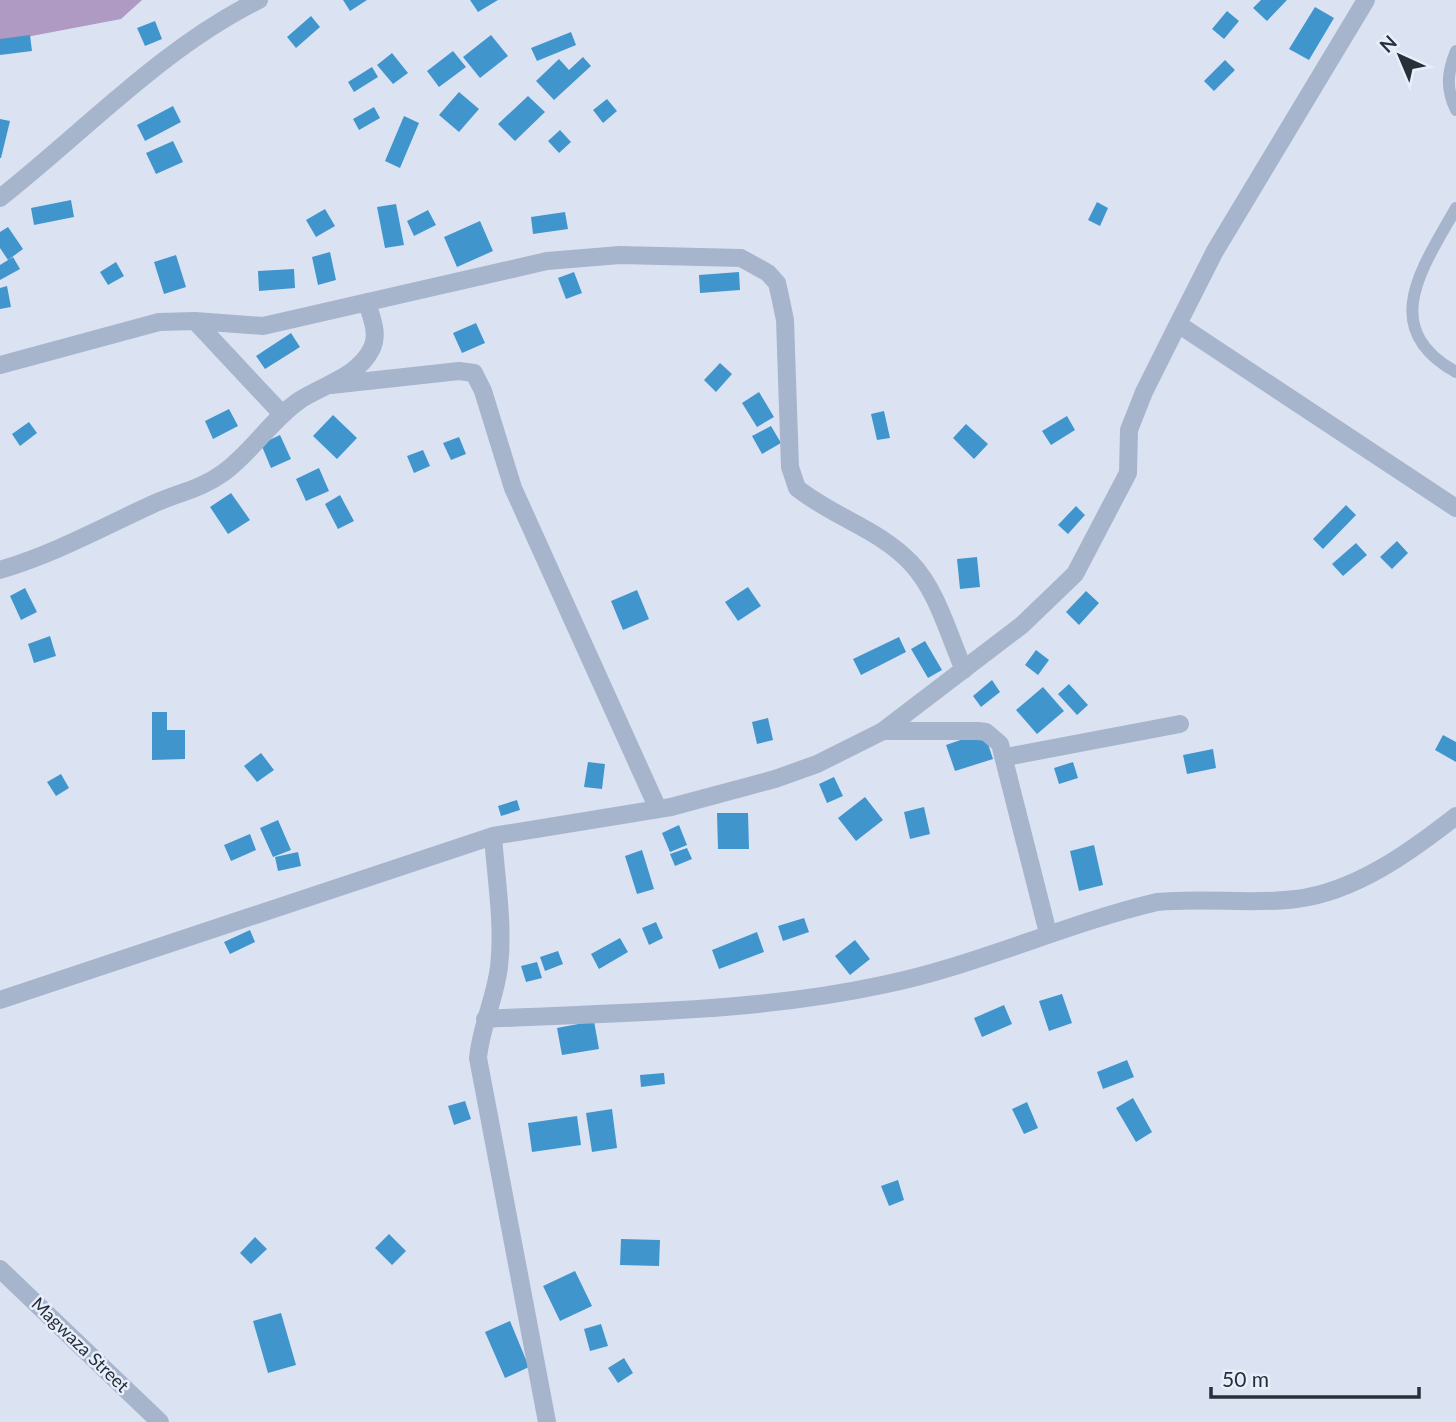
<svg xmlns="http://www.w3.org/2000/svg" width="1456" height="1422" font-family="Lato,sans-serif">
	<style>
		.green { fill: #ae9ac3 }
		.building { fill: #4095cd }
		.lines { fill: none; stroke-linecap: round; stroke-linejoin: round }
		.service { stroke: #a6b5cc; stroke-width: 12 }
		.minor { stroke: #a6b5cc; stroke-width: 18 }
		.labels { text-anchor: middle; stroke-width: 5; stroke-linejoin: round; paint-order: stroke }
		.street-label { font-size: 18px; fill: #273038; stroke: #e8eefb }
	</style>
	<rect width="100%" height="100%" fill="#dbe3f3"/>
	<path class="green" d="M0 0H142L121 19 0 42Z"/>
	<path class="building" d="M343 0H367L350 11Z
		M470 0H498L478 12Z
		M1261 0H1287L1267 21 1253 8Z
		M1315 7 1334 18 1309 60 1289 49Z
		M1227 11 1239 21 1224 39 1212 29Z
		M311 16 320 27 296 48 287 37Z
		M155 21 162 39 145 46 137 28Z
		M571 32 576 45 537 61 531 48Z
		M30 35 32 51 0 55V39Z
		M491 35 508 56 480 78 463 57Z
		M453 51 466 67 439 87 427 71Z
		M392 53 408 73 393 84 377 65Z
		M583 57 591 66 554 100 536 81 559 59 569 70Z
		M1225 60 1235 70 1214 91 1204 81Z
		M372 67 378 77 354 92 348 82Z
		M459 92 479 109 459 132 439 115Z
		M528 96 545 112 515 141 498 124Z
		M607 99 617 111 603 123 593 110Z
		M173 106 181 122 145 141 137 125Z
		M374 107 380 118 359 130 353 119Z
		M404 116 419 123 400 168 385 161Z
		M0 119 10 121 1 158H0Z
		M560 130 571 142 559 153 548 141Z
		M173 141 183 162 156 174 146 153Z
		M71 200 74 217 34 225 31 208Z
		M1097 202 1108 208 1100 226 1088 220Z
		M396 204 404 245 385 248 377 207Z
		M325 209 335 226 316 237 306 220Z
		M428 210 436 225 414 236 407 221Z
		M565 212 568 229 533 234 531 217Z
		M480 221 493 251 457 267 444 237Z
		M8 227 23 249 8 260 0 248V232Z
		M330 252 336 280 318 285 312 257Z
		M176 255 186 287 164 294 154 262Z
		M13 257 20 269 0 280V265Z
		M116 262 124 276 108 285 100 272Z
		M294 269 295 288 259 291 258 271Z
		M574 272 582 293 566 299 558 278Z
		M739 272 740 290 700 293 699 275Z
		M7 286 11 307 0 309V288Z
		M476 323 485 343 462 353 453 333Z
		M291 333 300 347 265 369 256 356Z
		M720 363 732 374 716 392 704 380Z
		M759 392 774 417 757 427 742 403Z
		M229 409 238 426 213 439 205 421Z
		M884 411 890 438 877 440 871 414Z
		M333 415 357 438 337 459 313 436Z
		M1067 416 1075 430 1051 445 1042 431Z
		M29 422 37 433 20 446 12 434Z
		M966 424 988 444 974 459 953 438Z
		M771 426 781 443 762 454 752 436Z
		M280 435 291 459 271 468 261 444Z
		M459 437 466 454 451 460 443 443Z
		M423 450 430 466 414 473 407 456Z
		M319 468 329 491 306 501 296 479Z
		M231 493 250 520 228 534 210 507Z
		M340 495 354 521 338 529 325 504Z
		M1346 505 1356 515 1323 549 1313 539Z
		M1076 506 1085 515 1068 534 1058 525Z
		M1397 541 1408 553 1392 569 1380 557Z
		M1356 543 1367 555 1343 576 1332 564Z
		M977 557 980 587 960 589 957 559Z
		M748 587 761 606 738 621 725 602Z
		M25 588 37 612 21 620 10 596Z
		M637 590 649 619 623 630 611 601Z
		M1086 591 1099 603 1079 625 1066 612Z
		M50 636 56 656 34 663 28 644Z
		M899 637 906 652 861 675 853 659Z
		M925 641 942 670 928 678 911 649Z
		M1036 650 1049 660 1038 675 1025 665Z
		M992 680 1000 692 981 707 973 696Z
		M1069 684 1088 705 1077 715 1058 694Z
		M1043 687 1064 711 1037 734 1016 710Z
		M152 712H167V730H185V759L152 760Z
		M768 718 773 740 757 744 752 722Z
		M984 732 993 759 955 771 946 745Z
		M1443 735 1456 742V762L1435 750Z
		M1213 749 1216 768 1187 774 1183 755Z
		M261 753 274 770 257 782 244 766Z
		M588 762 605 764 602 789 584 787Z
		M1073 762 1078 778 1059 784 1054 768Z
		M61 774 69 788 56 796 47 782Z
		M834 777 843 796 827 803 819 784Z
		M865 797 883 820 856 841 838 818Z
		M517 800 520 810 501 816 498 806Z
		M924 807 930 834 910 839 904 812Z
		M717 813H748L749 849H718Z
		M278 820 291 850 273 857 260 828Z
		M679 825 687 845 670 852 662 833Z
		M250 834 256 850 231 861 224 845Z
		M1094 845 1103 885 1079 891 1070 851Z
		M687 848 692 859 675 866 670 854Z
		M642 850 654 889 637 894 625 856Z
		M298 852 301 866 278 871 275 857Z
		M804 918 809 932 783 941 778 926Z
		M656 922 663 938 649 945 642 928Z
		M250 930 255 942 230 954 224 942Z
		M757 932 764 952 719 969 712 950Z
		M620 938 628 952 599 969 591 954Z
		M855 940 870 959 850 975 835 956Z
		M558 951 563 964 545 971 540 957Z
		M537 962 542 978 526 982 521 966Z
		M1062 994 1072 1023 1049 1031 1039 1001Z
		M1004 1005 1012 1024 982 1037 974 1018Z
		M594 1021 599 1049 562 1055 557 1028Z
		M1127 1060 1134 1077 1103 1089 1097 1072Z
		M664 1073 665 1084 641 1087 640 1075Z
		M1133 1098 1152 1132 1136 1142 1116 1108Z
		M465 1101 471 1119 454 1125 448 1106Z
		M1027 1102 1038 1128 1024 1134 1012 1109Z
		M612 1109 617 1148 592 1152 586 1113Z
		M577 1116 581 1145 532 1152 528 1123Z
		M898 1180 904 1200 889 1206 881 1186Z
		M389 1234 406 1251 392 1265 375 1248Z
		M255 1237 267 1249 251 1264 240 1253Z
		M621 1239 660 1240 659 1266 620 1265Z
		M575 1271 592 1306 560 1321 543 1286Z
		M281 1313 296 1365 268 1373 253 1321Z
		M510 1321 529 1367 505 1378 485 1332Z
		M601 1324 608 1346 590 1351 584 1329Z
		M624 1358 633 1373 618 1383 608 1368Z"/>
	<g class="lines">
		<path class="service" d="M1456 51C1447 73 1446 89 1456 110
			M1456 208C1423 267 1377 328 1456 372"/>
		<path class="minor" d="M0 198C85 131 162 48 259 0
			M195 321 282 414
			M1178 324 1456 508
			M0 365 159 322 195 321 263 326 547 261 620 255 741 258 768 273 777 283 780 296 785 320 790 467 797 488C833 517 879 529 911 563 937 590 949 636 964 670
			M331 385 459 371 474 373 483 391 513 488 658 809
			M0 570C56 553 99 529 151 505 176 493 200 490 223 473 252 452 271 420 300 400 325 384 358 377 372 348 379 333 371 317 367 302
			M883 731H978L986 732 1000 744 1048 933
			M1006 757 1180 724
			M493 836C496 879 504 925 499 967 495 999 481 1026 478 1058L547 1422
			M0 1000 493 836 671 807 775 779 817 764 883 731 1022 625 1075 574 1128 473 1129 430 1144 392 1178 324 1215 251 1366 0
			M485 1019C618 1012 752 1013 882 985 976 966 1064 924 1157 902 1203 897 1250 905 1296 899 1355 892 1410 852 1456 816
			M0 1269 160 1422"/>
	</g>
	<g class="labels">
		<g class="street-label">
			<text transform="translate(80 1345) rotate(44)" y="6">Magwaza Street</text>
		</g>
	</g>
	<g transform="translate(1400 56) rotate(316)" stroke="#e8eefb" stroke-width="5" paint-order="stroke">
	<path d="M0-5L12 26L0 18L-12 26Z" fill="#273038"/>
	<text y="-10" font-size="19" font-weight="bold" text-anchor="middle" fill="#273038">N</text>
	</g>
	<path d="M1211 1387v10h208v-10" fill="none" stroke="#273038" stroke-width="3.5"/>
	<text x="1222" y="1387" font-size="21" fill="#273038" stroke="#e8eefb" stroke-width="5" paint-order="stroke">50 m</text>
</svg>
